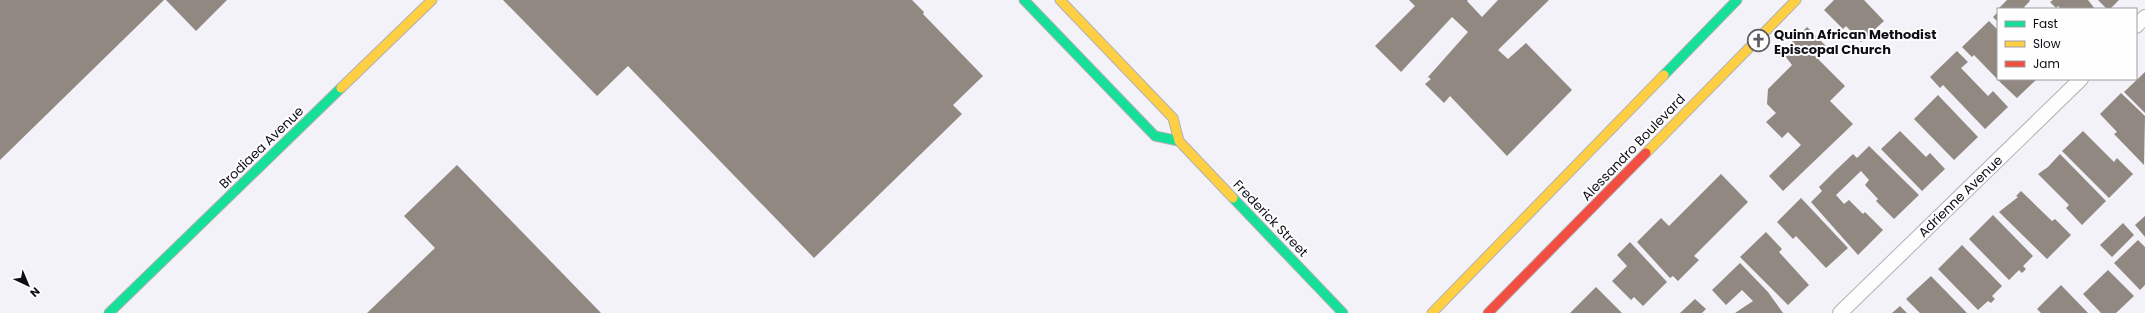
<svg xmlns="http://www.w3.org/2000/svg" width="2145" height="313" font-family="Poppins,sans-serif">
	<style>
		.building { fill: #908881 }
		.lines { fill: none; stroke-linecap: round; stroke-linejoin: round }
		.street-casing { stroke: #b2afb6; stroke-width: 16 }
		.fast-casing { stroke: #b2afb6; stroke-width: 11 }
		.slow-casing { stroke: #b2afb6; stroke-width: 11 }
		.jam-casing { stroke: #b2afb6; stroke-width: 11 }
		.street { stroke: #fdfdfe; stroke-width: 14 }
		.fast { stroke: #16e098; stroke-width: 9 }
		.slow { stroke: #ffcf43; stroke-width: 9 }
		.jam { stroke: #f24e42; stroke-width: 9 }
		.labels { text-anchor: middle; stroke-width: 4; stroke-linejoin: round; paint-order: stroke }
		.poi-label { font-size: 13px; font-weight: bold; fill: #0f0c14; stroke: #fefefe; text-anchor: start }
		.street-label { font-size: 13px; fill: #0f0c14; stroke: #fefefe }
	</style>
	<rect width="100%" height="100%" fill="#f3f2f8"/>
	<path class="building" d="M0 0H164L0 160Z
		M166 0H227L196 31Z
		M503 0H912L924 12 923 14 983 76 953 105 962 114 814 258 628 66 597 96Z
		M1409 0H1468L1467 1 1482 17 1498 0H1549L1498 50 1508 59 1526 43 1572 90 1507 156 1450 96 1444 103 1425 84 1431 79 1428 77 1468 32 1452 17 1401 72 1375 46 1415 6Z
		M1834 0H1864L1884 21 1861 42 1846 26 1843 29 1824 10Z
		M2007 0H2029L2030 1 2024 7 2026 9H1998Z
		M2053 0H2088L2095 9H2061L2058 6 2056 8 2050 2Z
		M2098 0H2119L2110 9H2107Z
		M1998 12V22L1993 17Z
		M1989 21 1998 30V79H2037L2017 98 2002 84 1974 55 1972 57 1962 47Z
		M1807 27 1826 46 1815 56 1845 86 1830 101 1853 124 1783 191 1769 176 1801 145 1788 132 1782 138 1766 122 1776 113 1767 104 1768 89 1792 65 1782 52Z
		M1957 51 1968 62 1961 68 1988 96 1993 91 2008 107 1985 129 1943 85 1940 88 1930 77Z
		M2145 72V113L2124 92Z
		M2121 93 2145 116 2144 165 2114 134 2117 132 2100 114Z
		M1938 95 1978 137 1954 160 1914 119Z
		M1900 131 1926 157 1930 153 1945 169 1922 191 1881 149Z
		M2083 131 2114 162 2117 158 2133 174 2109 198 2062 151Z
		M1869 146 1919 195 1894 219 1876 201 1878 199 1865 185 1869 180 1861 171 1836 195 1844 204 1849 200 1863 214 1865 212 1883 230 1858 255 1811 202 1822 191 1819 187 1834 172 1853 154 1857 158Z
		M2060 154 2106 201 2082 225 2066 208 2069 205 2038 174 2048 167Z
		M457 165 601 313H367L435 248 404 216Z
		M1721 174 1748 202 1694 256 1699 260 1678 281 1673 276 1670 278 1637 242 1661 218 1669 226Z
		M2021 191 2052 221 2055 219 2071 235 2047 259 1999 212 2018 197 2016 196Z
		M1801 198 1848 248 1826 268 1796 236 1793 239 1777 222Z
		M1993 215 2033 256 2023 266 2026 269 2022 273 2019 270 2009 280 1969 239Z
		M2145 216V237L2135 225Z
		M2123 223 2134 235 2112 257 2100 245Z
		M1766 232 1782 249 1779 252 1809 285 1788 305 1740 257Z
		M2138 240 2145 247V285L2140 290 2114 263Z
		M1630 242 1667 282 1643 306 1634 297 1631 300 1612 281 1627 266 1617 255Z
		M1962 245 2002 286 1992 296 1995 299 1991 303 1988 301 1978 310 1938 269Z
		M1740 263 1768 292 1783 313H1735L1753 301 1742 290 1726 305 1712 290Z
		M2108 270 2134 296 2116 313H2101L2083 294Z
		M1931 276 1967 313H1920L1906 299Z
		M2061 285 2088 313H2041L2037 309Z
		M1596 287 1622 313H1570Z
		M1695 299 1706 309 1702 313H1680Z
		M1900 306 1907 313H1892Z"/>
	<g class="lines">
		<defs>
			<path id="street" d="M2136 26 2145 17
				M1840 313 2081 79"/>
			<path id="fast" d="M1024 0 1155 136 1179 141
				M1664 75 1737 0
				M1233 198 1343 313
				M109 313 341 88"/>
			<path id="slow" d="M1060 0 1173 118 1179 141 1233 198
				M341 88 432 0
				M1646 153 1796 0
				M1432 313 1664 75"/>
			<path id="jam" d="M1488 313 1646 153"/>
		</defs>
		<use href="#street" class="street-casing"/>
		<use href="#fast" class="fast-casing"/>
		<use href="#slow" class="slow-casing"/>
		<use href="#jam" class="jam-casing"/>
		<use href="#street" class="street"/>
		<use href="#fast" class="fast"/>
		<use href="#slow" class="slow"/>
		<use href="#jam" class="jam"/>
	</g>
	<defs>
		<symbol id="church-ring" viewBox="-11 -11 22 22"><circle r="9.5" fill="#fefefe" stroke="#5f5c64" stroke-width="1.5"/><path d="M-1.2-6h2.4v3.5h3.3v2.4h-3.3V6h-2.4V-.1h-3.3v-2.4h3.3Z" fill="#5f5c64"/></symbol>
	</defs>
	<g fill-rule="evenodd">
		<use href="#church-ring" x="1746" y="28" width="25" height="25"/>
	</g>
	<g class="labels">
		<g class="poi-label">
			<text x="1774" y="39">Quinn African Methodist<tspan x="1774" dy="15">Episcopal Church</tspan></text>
		</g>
		<g class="street-label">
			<text transform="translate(261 147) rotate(-44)" y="5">Brodiaea Avenue</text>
			<text transform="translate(1633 147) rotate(-46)" y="5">Alessandro Boulevard</text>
			<text transform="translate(1960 196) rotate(-44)" y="5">Adrienne Avenue</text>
			<text transform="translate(1271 218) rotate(46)" y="5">Frederick Street</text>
		</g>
	</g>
	<rect x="1997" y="8" width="140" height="72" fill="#fefefe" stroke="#9e9da0"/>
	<rect x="2005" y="21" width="20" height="6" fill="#16e098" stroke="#9e9da0"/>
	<text x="2033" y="28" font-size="12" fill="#0f0c14">Fast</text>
	<rect x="2005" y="41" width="20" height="6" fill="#ffcf43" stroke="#9e9da0"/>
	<text x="2033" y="48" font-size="12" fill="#0f0c14">Slow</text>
	<rect x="2005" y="61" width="20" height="6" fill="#f24e42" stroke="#9e9da0"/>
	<text x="2033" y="68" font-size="12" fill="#0f0c14">Jam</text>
	<g transform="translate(28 285) rotate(136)" stroke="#fefefe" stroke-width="3" paint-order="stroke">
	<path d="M0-3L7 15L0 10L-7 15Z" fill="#0f0c14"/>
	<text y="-6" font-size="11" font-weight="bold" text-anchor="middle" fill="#0f0c14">N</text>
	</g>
</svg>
